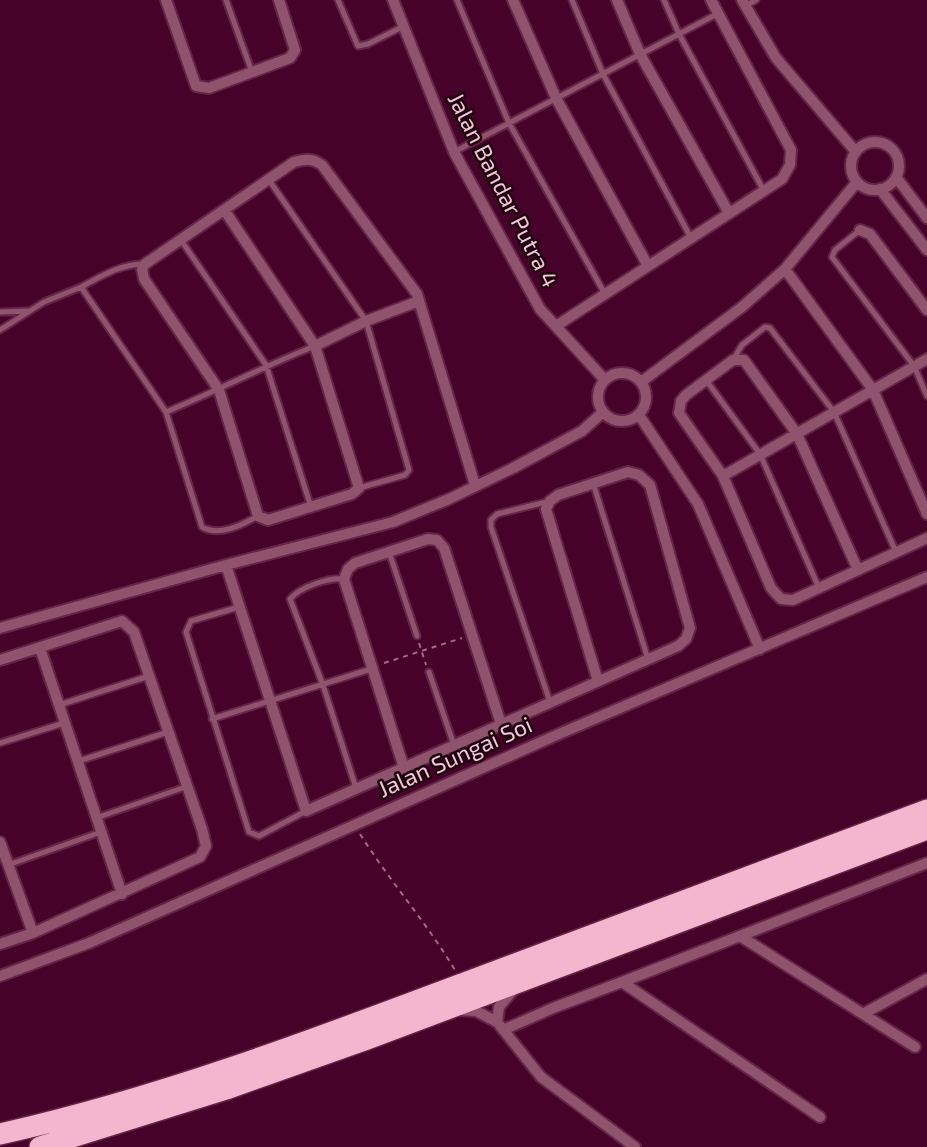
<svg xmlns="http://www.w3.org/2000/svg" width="927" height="1147" font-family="'Exo 2',sans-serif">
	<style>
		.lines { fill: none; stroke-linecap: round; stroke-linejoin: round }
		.lane-casing { stroke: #652548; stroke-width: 9 }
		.street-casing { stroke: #652548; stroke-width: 14 }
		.highway-casing { stroke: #652548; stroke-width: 24 }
		.path { stroke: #a36c86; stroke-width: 2; stroke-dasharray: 5 5; stroke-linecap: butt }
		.lane { stroke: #90536d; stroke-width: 5 }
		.street { stroke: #90536d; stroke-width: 10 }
		.highway { stroke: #f4b6ce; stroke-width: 21 }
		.labels { text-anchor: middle; stroke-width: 5; stroke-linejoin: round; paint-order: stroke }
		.street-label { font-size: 23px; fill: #f2c7d7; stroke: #1d030f }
	</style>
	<rect width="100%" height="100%" fill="#460228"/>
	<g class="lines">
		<defs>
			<path id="lane" d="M226 0 252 72
				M338 0 358 46 368 44 402 27
				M457 0 509 123 605 294
				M572 0 603 74 691 238
				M664 0 679 34 764 191
				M745 6 756 0
				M454 152 717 14
				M269 180 366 321 409 470 405 475 359 488
				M860 230 835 250 832 257 914 366 927 396
				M181 240 266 365 311 507
				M143 264C118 265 102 276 81 287L166 412 202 527C219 537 242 525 258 516
				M0 312 28 311
				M0 330 44 302 81 287
				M733 360 742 345 765 327 770 328 834 412 896 552
				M706 380 760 454 819 588
				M166 412C217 391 264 366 315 346
				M593 483 648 659
				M550 501 497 514 491 520V527L550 702
				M389 552 417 636
				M344 579C329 577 300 587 290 599L323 685 356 788
				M239 607 191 621 186 632 249 832 259 836 306 811
				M429 672 454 745
				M59 705 149 676
				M212 719 371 669
				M0 743 64 723
				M76 762 168 732
				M96 818 188 786
				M8 865 101 832"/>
			<path id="street" d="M166 0 196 86 209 88 290 58 295 50 279 0
				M393 0 454 152 540 309 605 380
				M513 0 556 98 648 266
				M617 0 640 54 729 213
				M742 0 776 58 856 152
				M851 166a24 24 0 1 1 48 0a24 24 0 1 1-48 0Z
				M896 177 927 218
				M880 189 927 250
				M225 211 315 346 359 488 352 494 268 520 258 516 219 390 144 279 142 269 145 264 294 162C305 159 312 158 322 165L417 294 475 485
				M860 230 870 234 927 310
				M785 269 873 390 927 514
				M556 326 782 179 790 165 791 150 711 0
				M315 346 366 321 419 301
				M598 397a24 24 0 1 1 48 0a24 24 0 1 1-48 0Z
				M641 382 742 307 785 269 857 182
				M639 415 698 504 760 649
				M723 476 927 359
				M226 565 306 811 678 646 686 639 690 628 650 485 639 475 628 472 558 495 550 501 546 509 598 681
				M858 570 797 434 744 360H733L686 395 681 401 679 413 723 476 771 588 781 599 793 600 927 538
				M0 628 226 565 393 522 449 499 513 468 582 431 603 412
				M40 648 122 894
				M0 660 122 621 134 632 202 829 206 846 200 857 33 933 0 944
				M404 768 344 579 348 569 355 563 428 539 437 540 444 548 501 724
				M0 842 33 933
				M740 936 927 863
				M0 976 89 943 559 734 927 577
				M622 982 740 936 915 1047
				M460 1010 476 1011 497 1022 541 1077 635 1147
				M863 1014 927 979
				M497 1022 499 1007 514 989
				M503 1030 553 1008 622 982 820 1117"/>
			<path id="highway" d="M0 1134C160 1098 313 1040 467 982 620 925 774 867 927 810
				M40 1147 226 1089 367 1039 927 829"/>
		</defs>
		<use href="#lane" class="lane-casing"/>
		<use href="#street" class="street-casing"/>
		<use href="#highway" class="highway-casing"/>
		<path class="path" d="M419 643 426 665
			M384 663 462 638
			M360 834C389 880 426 922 455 970"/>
		<use href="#lane" class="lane"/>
		<use href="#street" class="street"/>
		<use href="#highway" class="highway"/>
	</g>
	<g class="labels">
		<g class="street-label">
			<text transform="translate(503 190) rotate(63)" y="8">Jalan Bandar Putra 4</text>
			<text transform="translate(455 757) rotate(-24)" y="8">Jalan Sungai Soi</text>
		</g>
	</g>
</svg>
